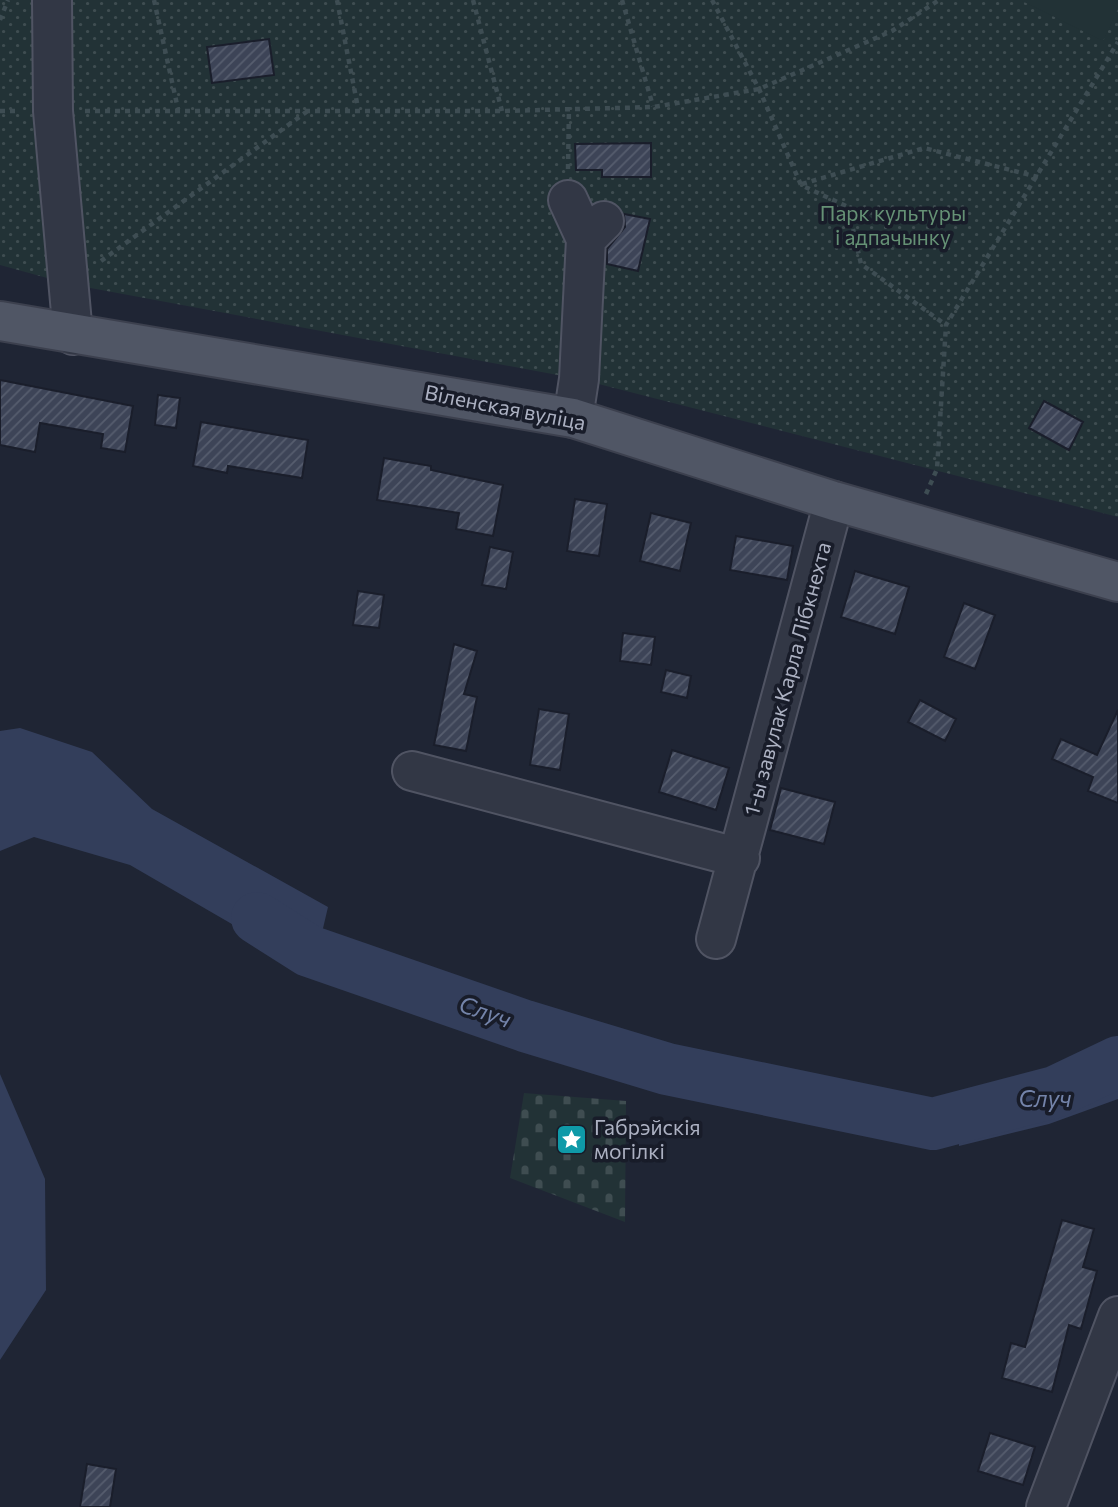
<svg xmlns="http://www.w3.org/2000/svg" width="1118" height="1507" font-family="Commissioner,sans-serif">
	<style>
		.grass { fill: url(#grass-dots) }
		.cemetery { fill: url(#cemetery-stones) }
		.garden { fill: #223236 }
		.water { fill: #333e5b }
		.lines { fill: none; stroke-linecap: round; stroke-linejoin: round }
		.river { stroke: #333e5b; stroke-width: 52 }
		.building { fill: url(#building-hatch); stroke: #1a1e2b; stroke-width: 2 }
		.minor-casing { stroke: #505463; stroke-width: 42 }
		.major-casing { stroke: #3c404e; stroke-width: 42 }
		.path { stroke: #3e4d53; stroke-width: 4.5; stroke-dasharray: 5 5; stroke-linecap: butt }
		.minor { stroke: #323745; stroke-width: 38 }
		.major { stroke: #505665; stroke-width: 38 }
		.labels { text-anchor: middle; stroke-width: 7; stroke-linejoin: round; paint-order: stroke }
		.park-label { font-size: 21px; fill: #659175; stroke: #181c29 }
		.street-label { font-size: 21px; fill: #acb1c2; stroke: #181c29 }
		.poi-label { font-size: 21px; fill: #acb1c2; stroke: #181c29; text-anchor: start }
		.water-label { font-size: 23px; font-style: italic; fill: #7484aa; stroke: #181c29 }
	</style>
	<defs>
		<pattern id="grass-dots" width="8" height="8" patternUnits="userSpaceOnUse" patternTransform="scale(1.75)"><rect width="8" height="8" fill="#223236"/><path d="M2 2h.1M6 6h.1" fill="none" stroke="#3f4d51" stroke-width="1.8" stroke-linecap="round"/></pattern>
		<pattern id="cemetery-stones" width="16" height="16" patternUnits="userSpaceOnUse" patternTransform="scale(1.75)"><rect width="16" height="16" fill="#223236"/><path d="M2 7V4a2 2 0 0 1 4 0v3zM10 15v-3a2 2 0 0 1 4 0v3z" fill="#3f4d51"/></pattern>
		<pattern id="building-hatch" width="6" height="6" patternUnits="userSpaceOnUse" patternTransform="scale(1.75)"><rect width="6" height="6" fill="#3d4457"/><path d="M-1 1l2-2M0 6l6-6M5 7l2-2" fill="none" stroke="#565d6e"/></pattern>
	</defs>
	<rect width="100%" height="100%" fill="#1f2534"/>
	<path class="grass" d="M0 0H1118V517L579 379 69 284 0 265Z"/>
	<path class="cemetery" d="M524 1093 626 1101 625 1222 510 1178Z"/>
	<path class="garden" d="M1020 0H1118V9L1103 41Z"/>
	<path class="water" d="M20 728 92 752 152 809 328 907 313 971 130 865 34 837 0 851V731Z
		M1118 1038V1099L1049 1124 959 1146V1120L953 1098 1073 1065Z
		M0 1074 45 1179 46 1290 0 1360Z"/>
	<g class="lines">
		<path class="river" d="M257 918 309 951 525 1026 667 1069 933 1124 1055 1092 1118 1062"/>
	</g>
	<path class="building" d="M269 39 274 75 212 83 207 47Z
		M651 143V177H602V170H576L575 144Z
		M624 214 650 219 638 271 607 264V249L625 227Z
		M0 380 133 406 125 452 101 448 103 434 40 423 35 452 0 445Z
		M158 395 180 398 176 428 155 425Z
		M1044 401 1083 422 1069 450 1029 428Z
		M201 422 308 440 302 478 228 466 227 473 193 466Z
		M384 458 431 466V470L503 485 493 536 456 529 459 513 377 500Z
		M575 499 607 504 599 556 567 551Z
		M651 513 691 523 680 571 640 561Z
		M736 536 793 546 787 580 730 570Z
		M490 547 513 552 506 589 482 585Z
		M855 571 909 587 895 634 841 617Z
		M358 591 384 595 379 628 353 625Z
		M964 603 995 615 975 669 944 657Z
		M623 633 655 637 651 665 620 661Z
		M454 644 477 651 464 694 477 697 466 751 434 745Z
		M666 670 691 676 687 698 661 692Z
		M920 700 956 719 945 741 908 722Z
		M539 709 569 714 560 770 530 765Z
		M1118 710V803L1088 791 1093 777 1052 759 1061 739 1097 755Z
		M672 750 729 768 716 810 659 792Z
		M781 788 835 802 824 844 770 830Z
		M1062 1220 1094 1229 1083 1267 1097 1271 1081 1329 1069 1325 1052 1392 1002 1378 1011 1343 1025 1347Z
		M990 1433 1035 1447 1023 1485 978 1471Z
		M87 1464 116 1469 110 1507H80Z"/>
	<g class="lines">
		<defs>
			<path id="minor" d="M52 0 53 111 73 335
				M568 200 586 239
				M573 418 579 379 586 239 604 221
				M412 771 740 858
				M716 939 834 501
				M1046 1507 1118 1316"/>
			<path id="major" d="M0 321 573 418 834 501 1118 582"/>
		</defs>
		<use href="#minor" class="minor-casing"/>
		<use href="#major" class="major-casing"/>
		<path class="path" d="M154 0 178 109
			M337 0 358 108
			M473 0 502 111
			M622 0 653 106
			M712 0 759 89 801 185 848 207 861 264 946 325
			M0 20 8 0
			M0 111H20
			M85 111H502L654 107 759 89 892 31 939 0
			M568 169 569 107
			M802 184 924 148 1038 177
			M101 261 309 110
			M926 494 937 469 946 325 1118 42"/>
		<use href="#minor" class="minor"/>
		<use href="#major" class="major"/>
	</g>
	<defs>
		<symbol id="sight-square" viewBox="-11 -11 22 22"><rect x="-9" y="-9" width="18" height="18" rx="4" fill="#0f9aa8" stroke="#181c29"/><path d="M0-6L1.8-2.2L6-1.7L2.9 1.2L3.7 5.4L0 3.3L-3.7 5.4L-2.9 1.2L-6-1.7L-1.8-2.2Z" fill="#fff"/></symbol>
	</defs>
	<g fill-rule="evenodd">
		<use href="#sight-square" x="554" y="1122" width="35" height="35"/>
	</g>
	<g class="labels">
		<g class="park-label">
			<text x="893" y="221">Парк культуры<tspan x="893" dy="24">і адпачынку</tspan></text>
		</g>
		<g class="street-label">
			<text transform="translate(505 408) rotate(11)" y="7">Віленская вуліца</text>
			<text transform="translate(788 679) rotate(-75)" y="7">1-ы завулак Карла Лібкнехта</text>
		</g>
		<g class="poi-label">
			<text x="594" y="1135">Габрэйскія<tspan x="594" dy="24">могілкі</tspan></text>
		</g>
		<g class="water-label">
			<text transform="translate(485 1012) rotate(19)" y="8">Случ</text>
			<text x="1045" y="1107">Случ</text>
		</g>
	</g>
</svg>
